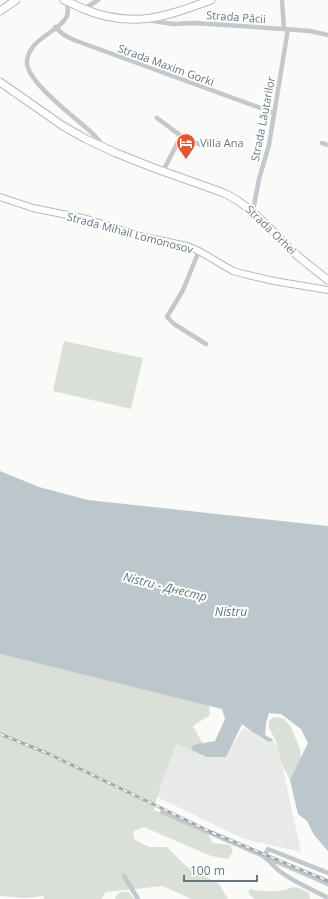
<svg xmlns="http://www.w3.org/2000/svg" width="328" height="899" font-family="'Open Sans',sans-serif">
	<style>
		.built { fill: #e8e9e9 }
		.green { fill: #dadfd7 }
		.water { fill: #bbc7cb }
		.lines { fill: none; stroke-linecap: round; stroke-linejoin: round }
		.secondary-casing { stroke: #b3babf; stroke-width: 8 }
		.primary-casing { stroke: #b5babe; stroke-width: 9 }
		.minor { stroke: #c3c8cc; stroke-width: 4.5 }
		.secondary { stroke: #fff; stroke-width: 6 }
		.primary { stroke: #fff; stroke-width: 7 }
		.rail-casing { stroke: #a2aab0; stroke-width: 3 }
		.rail { stroke: #fff; stroke-width: 1.5; stroke-dasharray: 4.5; stroke-linecap: butt }
		.labels { text-anchor: middle; stroke-width: 4; stroke-linejoin: round; paint-order: stroke }
		.street-label { font-size: 11px; fill: #657683; stroke: #fff }
		.poi-label { font-size: 11px; fill: #657683; stroke: #fff; text-anchor: start }
		.water-label { font-size: 12px; font-style: italic; fill: #60757c; stroke: #fff }
	</style>
	<rect width="100%" height="100%" fill="#fafaf8"/>
	<path class="built" d="M243 728 251 731 269 742 273 741 278 746 301 852 244 839 157 797 176 744 207 757H225Z"/>
	<path class="green" d="M64 341 143 358 131 409 53 391Z
		M0 654 209 705 210 715 193 726 203 744 193 745 191 750 176 744 157 797 154 810 206 833 210 837 212 843 230 845 233 851 228 859 211 856 144 827 134 831 133 835 135 840 149 847H167L186 866 219 884 228 899H191L163 886 106 892 101 899H44V896L25 898 0 896Z
		M277 717 284 719 291 727 300 749 301 758 290 780 282 764 276 741 269 728V721L272 718Z
		M293 887 299 888 309 893 310 899H255L249 894V889C264 892 280 893 293 887Z
		M120 892H129L134 899H115L116 896Z"/>
	<path class="water" d="M0 471 39 487 88 500 328 526V851L314 835 307 821 298 814 290 780 308 743 301 729 281 714 269 713 266 723 265 735 272 739 273 741 269 742 251 731 242 724 226 757H207L191 750 193 745 215 741 225 719 222 709 0 654Z"/>
	<g class="lines">
		<defs>
			<path id="secondary" d="M0 197 33 208 87 219 140 236 187 246 199 251 233 271 244 274 274 281 328 290"/>
			<path id="primary" d="M64 0C71 3 77 6 84 9 132 29 165 17 211 0
				M0 11 16 0
				M0 82 63 126 86 139 116 153 154 168 224 193C251 206 269 228 290 249 302 260 315 270 328 280"/>
		</defs>
		<use href="#secondary" class="secondary-casing"/>
		<use href="#primary" class="primary-casing"/>
		<path class="minor" d="M282 0 284 29
			M67 1C67 6 69 11 67 16 61 31 29 38 27 61 25 81 76 118 91 132 96 136 99 141 103 146
			M84 9 98 0
			M147 20 173 24 195 23 284 29 310 31 328 35
			M55 27 64 35 74 40 274 113
			M157 118 181 136 201 145
			M322 143 328 145
			M163 171 181 136
			M253 211 259 179 269 145 288 29
			M199 251 183 290 167 317 174 324 206 344
			M162 812 328 884
			M328 873 268 849 264 857C270 861 271 863 275 867 286 879 314 890 328 898
			M124 876 138 899"/>
		<use href="#secondary" class="secondary"/>
		<use href="#primary" class="primary"/>
		<defs>
			<path id="rail" d="M0 734 49 754 211 832 328 881"/>
		</defs>
		<use href="#rail" class="rail-casing"/>
		<use href="#rail" class="rail"/>
	</g>
	<defs>
		<symbol id="hotel-pin" viewBox="-11 -11 22 30"><path d="M0 17L-7.5 6A9.5 9.5 0 1 1 7.5 6Z" fill="#e4572e" stroke="#fff"/><path d="M-6-4.5h1.5V1H6V5H4.5V3h-9V5H-6ZM-4 0a1.8 1.8 0 1 1 3.6 0ZM.5 0V-2.5h3Q6-2.5 6 0Z" fill="#fff"/></symbol>
	</defs>
	<g fill-rule="evenodd">
		<use href="#hotel-pin" x="175" y="132" width="22" height="30"/>
	</g>
	<g class="labels">
		<g class="street-label">
			<text transform="translate(236 17) rotate(4)" y="4">Strada Păcii</text>
			<text transform="translate(166 65) rotate(20)" y="4">Strada Maxim Gorki</text>
			<text transform="translate(263 119) rotate(-79)" y="4">Strada Lăutarilor</text>
			<text transform="translate(271 230) rotate(44)" y="4">Strada Orhei</text>
			<text transform="translate(130 233) rotate(15)" y="4">Strada Mihail Lomonosov</text>
		</g>
		<g class="poi-label">
			<text x="200" y="147">Villa Ana</text>
		</g>
		<g class="water-label">
			<text transform="translate(165 587) rotate(14)" y="4">Nistru - Днестр</text>
			<text x="231" y="616">Nistru</text>
		</g>
	</g>
	<path d="M184 875v6h73v-6" fill="none" stroke="#657683" stroke-width="2"/>
	<text x="190" y="875" font-size="12" fill="#657683" stroke="#ffffff" stroke-width="3" paint-order="stroke">100 m</text>
</svg>
